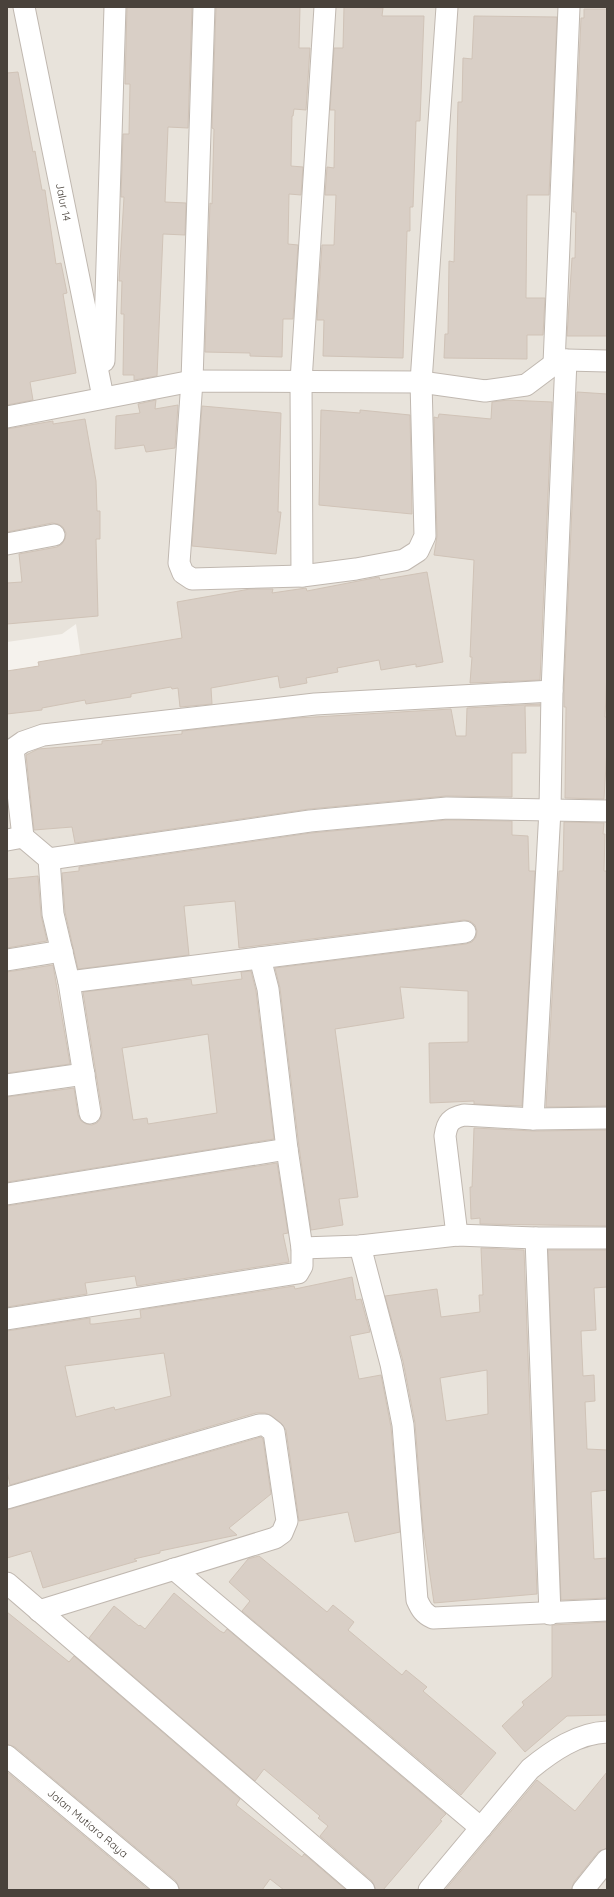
<svg xmlns="http://www.w3.org/2000/svg" width="614" height="1897" font-family="Quicksand,sans-serif">
	<style>
		.residential { fill: #e8e3db }
		.building { fill: #d9cfc6; stroke: #d0c3b7; fill-rule: evenodd }
		.lines { fill: none; stroke-linecap: round; stroke-linejoin: round }
		.street-casing { stroke: #c0b8b0; stroke-width: 23 }
		.street { stroke: #fff; stroke-width: 21 }
		.labels { text-anchor: middle; stroke-width: 3.5; stroke-linejoin: round; paint-order: stroke }
		.street-label { font-size: 11px; fill: #49423b; stroke: #fff }
	</style>
	<rect width="100%" height="100%" fill="#f5f2ed"/>
	<path class="residential" d="M7 7H607V1890H7V680L83 672 76 624 62 634 7 642Z"/>
	<path class="building" d="M127 7H192L188 128 168 127 165 202 186 203 185 235 163 234 157 376 134 380V375H123L124 314H121L122 281H119L124 197H121L123 134H129L130 84H125Z
		M216 7H300L299 48H310L306 110 294 109 293 116H292L291 166 303 167 301 195 289 194 288 244 298 245 293 319H283L282 357 250 356V353L205 352 210 203 212 204 214 129 212 128Z
		M344 7 383 8 382 16H424L420 121H416L413 207H410V231H407L403 358 323 356 324 320H317L322 245H334L336 195H325L327 167 334 168 335 110H330L334 48H343Z
		M584 9H607V336H567L572 258H575L576 212H573V196L581 18H584Z
		M474 16 557 17 549 195H527L526 298H545L543 335H527V359L444 358 445 334H448L449 261 454 262 458 102H462L463 58 472 59Z
		M18 72 33 152 35 151 42 190H45L56 264 61 263 67 293 63 294 76 373 30 382 33 400 7 405V73Z
		M577 392 607 394V672L605 717H607V748L604 799 565 798 566 707H564V691Z
		M156 400 155 409 178 405 175 448 146 452 144 445 115 449 116 416 140 413 138 404Z
		M508 400 552 402 540 680 470 683 472 657H470L474 560 434 555 437 536 434 417 438 418 439 414 491 419 492 402Z
		M202 406 281 413 278 512H281L276 554 192 546Z
		M321 410 360 413V410L410 415 412 514 319 505Z
		M85 419 96 481 97 511H100V539H96L98 616 7 624V583L22 582 19 554 57 547 62 544 65 539 66 533 63 527 58 524 52 523 7 532V429L53 421V424Z
		M427 572 443 662 416 667V664L381 670 379 660 337 668 338 672 306 678 307 683 280 688 278 676 211 688 212 704 180 707 178 688 172 689 171 687 131 694V697L86 704 85 700 42 708V710L7 714V671L39 666 38 662 182 638 177 602 250 589H273L272 593 306 588 307 591 379 577 380 580Z
		M540 704V706H525L526 753H512V797L446 796 309 809 75 843 72 827 34 830 26 755 38 749 102 744V741L182 734V731L297 718 451 709 456 736H466L467 708Z
		M447 820 512 821V835L528 836 529 871H535L522 1106 474 1104V1101L430 1103 429 1043 468 1042V991L400 987 404 1018 335 1029 358 1197 339 1199 343 1225 311 1230 299 1147 280 988 275 968 466 944 472 942 476 937 477 931 475 925 470 921 464 920 239 948 235 901 184 906 189 955 78 969 65 912 62 873 79 871V867L311 833Z
		M564 822 604 823 603 834H605L604 871H607V1106L546 1107 559 871H563Z
		M38 876 41 915 47 941 7 948V879Z
		M53 965 70 1064 7 1073V972Z
		M251 971 256 991 274 1139 7 1182V1097L74 1088 78 1115 81 1121 86 1124 92 1125 97 1123 101 1118 102 1111 83 992 191 979 192 985H195L242 979 241 972ZM208 1034 217 1113 148 1124 147 1118 133 1120 122 1048Z
		M474 1128 533 1131 607 1130V1226L480 1224V1218L471 1219 470 1187H472Z
		M277 1163 288 1233 283 1234 289 1262 137 1286 135 1276 85 1283 87 1294 7 1307V1206Z
		M481 1248 524 1250 537 1594 434 1603 423 1527 415 1423 403 1361 385 1296 437 1289 441 1317 480 1312 479 1295H483ZM487 1370 488 1414 446 1421 440 1378Z
		M548 1250H607V1287L594 1288 596 1330 581 1331 583 1376 594 1375 595 1401 585 1402 587 1449 607 1450V1490L591 1492 594 1559 607 1558V1598L561 1600Z
		M352 1277 356 1300 361 1299 370 1332 350 1336 359 1379 381 1375 391 1427 400 1532 355 1542 348 1512 299 1521 286 1430 281 1423 272 1416 265 1413H256L10 1485 7 1471V1331L90 1318V1324H94L141 1318 140 1310 294 1286 295 1289ZM164 1353 171 1396 115 1410 114 1407 76 1417 65 1366Z
		M261 1437 263 1439 271 1494 229 1528 237 1535 160 1551V1553L134 1559 137 1561 43 1588 31 1551 7 1558V1510Z
		M259 1556 327 1612 333 1605 354 1622 348 1630 402 1675 406 1670 427 1687 423 1691 496 1753 461 1795 242 1611 250 1601 229 1582 248 1559Z
		M174 1593 220 1631 224 1633 227 1629 446 1814 440 1820 442 1821 383 1890H376L372 1881 320 1836 328 1826 318 1818 320 1816 264 1769 255 1781 89 1638 114 1606 139 1626 140 1625 145 1629Z
		M7 1612 69 1662 74 1656 240 1799 236 1805 302 1857 304 1854 346 1890H284L270 1879 262 1890H180L176 1881 15 1747 7 1744Z
		M607 1622V1715L567 1716 525 1752 502 1726 524 1705 522 1702 552 1677V1625Z
		M7 1772 149 1890H7Z
		M607 1772V1848L598 1852 574 1882 571 1890H445L537 1780 575 1811Z"/>
	<g class="lines">
		<defs>
			<g id="street">
				<path id="s1" d="M24 7 103 397"/>
				<path d="M204 7 192 381 179 563 183 573 192 579 302 576 356 569 404 560 418 551 425 536 421 382 447 7"/>
				<path d="M104 361 115 7"/>
				<path d="M554 364 569 7"/>
				<path d="M7 417 192 381 421 382 485 391 526 385 554 364 566 360 607 361"/>
				<path d="M7 544 54 535"/>
				<path d="M302 576 301 381 325 7"/>
				<path d="M23 837 13 749 23 742 43 735 315 704 552 691"/>
				<path d="M7 840 23 837 49 859 53 914 69 982 90 1113"/>
				<path d="M49 859 310 821 447 808 607 811"/>
				<path d="M7 960 62 951"/>
				<path d="M69 982 465 932"/>
				<path d="M7 1085 84 1074"/>
				<path d="M533 1119 550 810 552 691 566 360"/>
				<path d="M7 1194 287 1149"/>
				<path d="M457 1235 445 1136C447 1122 451 1118 464 1115L533 1119 607 1118"/>
				<path d="M536 1238 550 1614"/>
				<path d="M360 1246 391 1364 403 1425 417 1600C421 1609 424 1614 433 1618L607 1610"/>
				<path d="M302 1248 360 1246 457 1235 536 1238H607"/>
				<path d="M7 1319 298 1273 302 1266V1248L287 1149 268 989 260 958"/>
				<path d="M7 1498 259 1425H265L274 1432 287 1521 282 1533 275 1538 39 1611"/>
				<path d="M174 1569 481 1828"/>
				<path d="M7 1583 364 1890"/>
				<path id="s2" d="M7 1756 168 1890"/>
				<path d="M429 1890 530 1769C552 1751 578 1733 607 1732"/>
				<path d="M583 1890 607 1860"/>
			</g>
		</defs>
		<use href="#street" class="street-casing"/>
		<use href="#street" class="street"/>
	</g>
	<g class="labels">
		<g class="street-label">
			<text dy="4" stroke="none"><textPath href="#s1" startOffset="199">Jalur 14</textPath></text>
			<text dy="4" stroke="none"><textPath href="#s2" startOffset="105">Jalan Mutiara Raya</textPath></text>
		</g>
	</g>
	<rect width="614" height="1897" fill="none" stroke="#49423b" stroke-width="16"/>
</svg>
